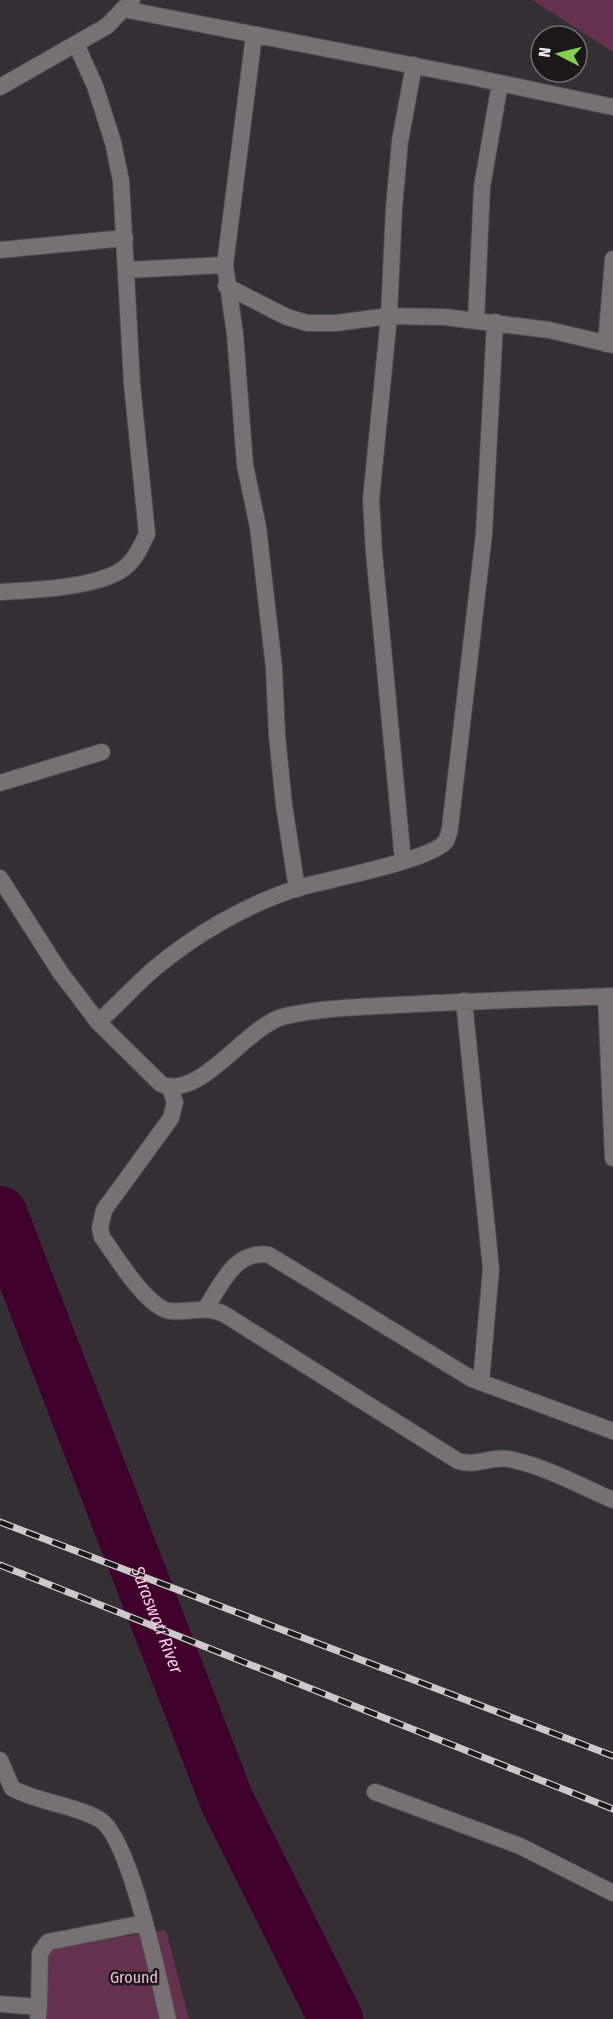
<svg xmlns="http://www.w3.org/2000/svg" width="613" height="2019" font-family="'Fira Sans Condensed',sans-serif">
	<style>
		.green { fill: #64324f }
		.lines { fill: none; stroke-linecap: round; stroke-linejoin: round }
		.river { stroke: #40002c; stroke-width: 54 }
		.minor-casing { stroke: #4f4b4e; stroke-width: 18 }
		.secondary-casing { stroke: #4f4b4e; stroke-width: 18 }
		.minor { stroke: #777174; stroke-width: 16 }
		.secondary { stroke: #777174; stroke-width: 16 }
		.rail-casing { stroke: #cdc9cb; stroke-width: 7 }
		.rail { stroke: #1a1819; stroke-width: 4.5; stroke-dasharray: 14; stroke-linecap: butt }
		.labels { text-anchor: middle; stroke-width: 5; stroke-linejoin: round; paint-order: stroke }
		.park-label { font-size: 16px; fill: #f8bbdc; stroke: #1a1819 }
		.water-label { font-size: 18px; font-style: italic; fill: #f7cee4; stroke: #1a1819 }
	</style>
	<rect width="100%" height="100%" fill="#342f32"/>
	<path class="green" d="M532 0H613V52Z
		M166 1930 189 2019H45L44 1949Z"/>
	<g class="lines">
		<path class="river" id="s1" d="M0 1213 227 1801 336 2019"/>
		<defs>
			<path id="minor" d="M123 9 467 76 613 107
				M254 35 225 265 235 334 245 465 258 527 274 668 277 735 284 805 297 889
				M0 250 125 238
				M126 270 225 265
				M226 286 287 317 307 323H336L389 316 444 317 549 330 613 345
				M476 320 482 187 500 83
				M606 344 613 259
				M0 592C32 590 92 588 120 571 134 563 140 548 147 534L132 384 121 181 113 142 95 86 76 44
				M0 783 102 752
				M403 861 374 552 371 500 389 316 394 208 400 141 414 65
				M0 878 60 972 98 1022 161 1084C199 1101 245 1028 282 1017 318 1008 358 1007 395 1005 468 1001 540 999 613 996
				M606 996 613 1158
				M464 1001 491 1269 481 1382
				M98 1022C118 1005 135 985 155 968 196 934 247 904 298 888 325 880 433 860 446 841 448 838 449 832 450 828L484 534 495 322
				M170 1088 175 1102 171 1118 104 1210 100 1228 102 1237C115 1255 147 1308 170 1311 189 1313 205 1305 224 1314L458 1461C476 1467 491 1456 509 1459 545 1466 580 1486 613 1500
				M205 1309C222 1284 235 1249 269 1255L472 1379 613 1431
				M0 1760 12 1788C39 1803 72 1804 99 1819 130 1836 159 1980 168 2019
				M375 1792 520 1846 613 1893
				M0 2004 39 2007 38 2019
				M39 2007 40 1953 48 1942 144 1923"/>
			<path id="secondary" d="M0 87 107 26 132 0"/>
		</defs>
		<use href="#minor" class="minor-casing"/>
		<use href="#secondary" class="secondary-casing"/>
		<use href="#minor" class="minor"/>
		<use href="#secondary" class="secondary"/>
		<defs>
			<path id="rail" d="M0 1522 613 1756
				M0 1565 613 1809"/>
		</defs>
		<use href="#rail" class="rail-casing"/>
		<use href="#rail" class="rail"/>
	</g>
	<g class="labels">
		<g class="park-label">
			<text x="134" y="1983">Ground</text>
		</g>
		<g class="water-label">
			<text dy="6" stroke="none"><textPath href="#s1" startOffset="436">Saraswati River</textPath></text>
		</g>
	</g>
	<g transform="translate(559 54) rotate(277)"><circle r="28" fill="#1a1819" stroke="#706e6f" stroke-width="1.5"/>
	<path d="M0-4.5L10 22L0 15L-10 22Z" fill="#81d050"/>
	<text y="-9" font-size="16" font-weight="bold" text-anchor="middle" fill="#f2eff1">N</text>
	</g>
</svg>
